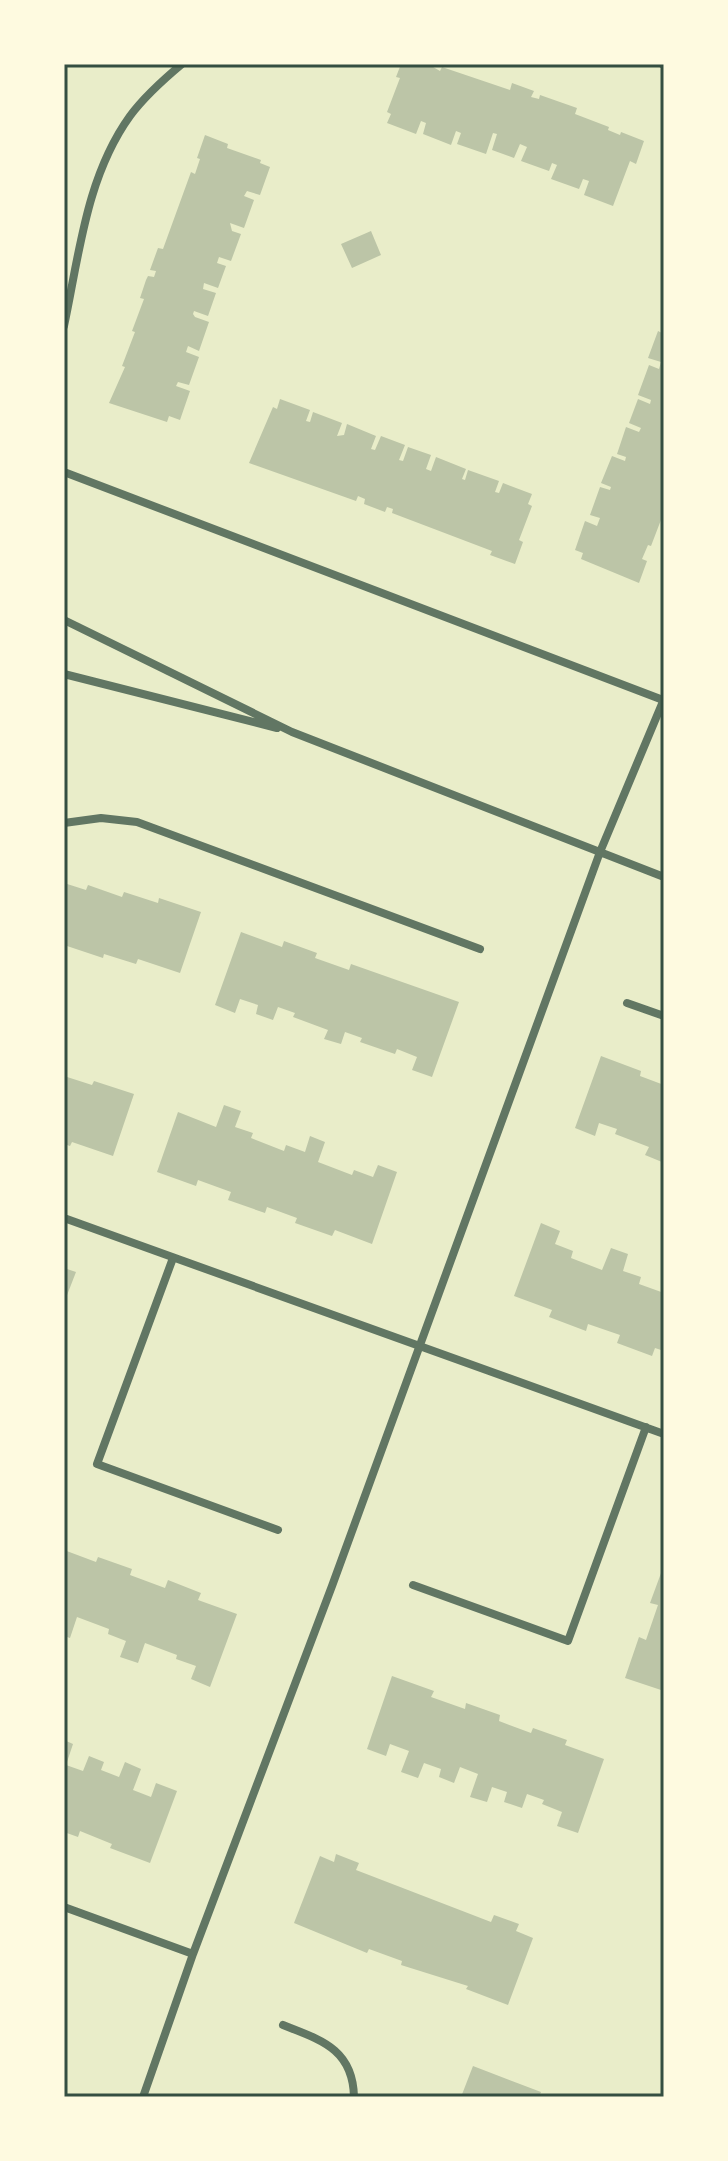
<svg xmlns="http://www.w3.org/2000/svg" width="728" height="2161" font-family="'DejaVu Sans',sans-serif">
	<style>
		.building { fill: #bcc5a7 }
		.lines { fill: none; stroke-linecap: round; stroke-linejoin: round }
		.minor { stroke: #617663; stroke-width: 8 }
		.neatline { fill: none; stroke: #344e41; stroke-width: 3 }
	</style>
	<rect width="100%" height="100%" fill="#e9edc9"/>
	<path class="building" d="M401 64H428L440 71 442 67 510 90 512 83 534 91 531 97 539 99 540 95 577 108 575 114 609 127 608 130 620 135 621 132 644 141 636 164 630 161 613 206 584 195 589 181 583 179 579 189 551 179 557 165 552 163 549 171 521 161 527 147 520 144 514 158 492 150 497 134 493 133 486 154 457 144 461 133 456 131 451 145 423 134 426 123 421 121 416 134 387 123 391 114 387 112 400 78 396 77Z
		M205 135 228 144 227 148 261 160 260 163 270 167 260 195 247 191 244 196 254 200 244 228 230 223 232 231 241 234 231 261 219 257 217 263 226 266 218 288 204 283 203 289 216 293 208 316 194 311 193 314 195 317 209 322 199 351 188 346 186 352 199 357 189 385 178 382 176 386 190 391 180 420 169 416 167 422 109 403 125 367 122 366 135 332 132 331 144 299 140 298 146 280 148 276 154 277 156 271 150 270 158 248 163 249 191 172 195 174 200 159 197 158Z
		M371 231 381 255 352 268 341 244Z
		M658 331 664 334V512L651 546 648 545 642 559 647 561 639 583 581 559 583 553 575 550 585 521 597 526 600 518 590 515 600 487 610 490 611 487 601 483 612 456 625 461 626 457 617 454 626 427 639 432 641 428 629 423 638 399 650 404 651 400 638 395 649 365 659 369 661 362 648 358Z
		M280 399 310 410 306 421 310 422 313 412 342 423 337 436 344 435 347 424 376 436 371 449 375 450 381 436 405 445 399 460 403 461 408 447 431 455 426 469 431 471 436 457 466 469 462 479 465 480 468 470 499 481 495 492 499 493 503 483 532 494 528 504 532 506 519 540 523 542 515 564 490 555 492 551 392 513 393 509 387 507 385 512 364 504 365 499 358 496 356 501 249 463 273 407 277 409Z
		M64 883 86 890 88 885 122 897 124 892 158 903 159 898 201 912 180 973 138 959 136 964 104 954 103 958 67 946 64 954Z
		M241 932 282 947 284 941 317 953 315 958 349 970 351 964 459 1002 432 1077 412 1070 417 1057 397 1049 395 1054 360 1042 362 1038 345 1032 341 1044 324 1039 328 1030 293 1017 295 1013 278 1007 273 1020 256 1014 258 1005 240 999 235 1013 215 1005Z
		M601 1056 641 1071 640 1076 664 1085 662 1162 645 1155 649 1147 615 1134 617 1129 599 1123 595 1136 575 1128Z
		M64 1076 92 1085 94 1081 134 1094 113 1156 72 1142 70 1146 64 1144Z
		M224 1105 241 1111 235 1127 253 1133 251 1138 284 1151 286 1145 305 1152 310 1136 325 1142 318 1162 352 1175 354 1170 373 1177 378 1165 397 1172 372 1244 335 1230 332 1236 295 1223 297 1218 267 1207 265 1213 228 1200 231 1192 198 1180 196 1186 157 1172 178 1112 216 1127Z
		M541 1223 560 1231 555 1244 573 1251 571 1258 602 1270 611 1248 628 1254 623 1271 641 1277 639 1284 664 1293V1351L655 1348 652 1356 617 1343 620 1335 588 1324 586 1331 549 1317 552 1310 514 1296Z
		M64 1268 76 1272 64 1303Z
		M64 1550 96 1562 98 1557 132 1569 130 1575 165 1588 168 1580 201 1593 198 1600 237 1614 210 1687 191 1679 196 1666 176 1659 177 1655 145 1643 138 1663 120 1657 126 1641 108 1634 109 1629 77 1617 70 1638 64 1636Z
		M664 1565V1691L625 1678 639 1637 646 1640 658 1605 650 1603Z
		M392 1676 434 1691 431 1697 465 1709 466 1703 500 1715 499 1721 531 1733 533 1728 567 1740 565 1745 604 1759 578 1833 557 1826 562 1812 542 1804 544 1800 527 1794 522 1808 504 1802 507 1792 492 1787 487 1802 470 1797 478 1774 460 1767 454 1783 439 1777 441 1769 424 1763 418 1778 401 1772 409 1751 390 1744 386 1756 367 1749Z
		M64 1740 73 1744 66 1765 83 1771 89 1756 104 1762 101 1770 119 1777 125 1762 141 1769 133 1790 151 1797 156 1783 177 1791 150 1863 110 1848 112 1844 80 1831 78 1837 64 1832Z
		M336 1854 359 1863 356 1870 491 1922 494 1915 519 1924 516 1931 533 1938 508 2005 466 1989 468 1986 401 1965 402 1961 369 1949 367 1953 294 1923 320 1856 334 1862Z
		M473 2066 541 2092 539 2097H461Z"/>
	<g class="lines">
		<path class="minor" d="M662 64 664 65
			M64 326C79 256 86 177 130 116 144 97 164 79 182 64
			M64 472 663 700
			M64 620 292 732 664 877
			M64 674 277 728
			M64 823 101 818 137 822 480 949
			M627 1003 664 1016
			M64 1218 664 1434
			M173 1258 97 1464 278 1530
			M413 1585 568 1641 646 1427
			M64 1907 193 1954
			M283 2025C321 2040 353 2049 354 2097
			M143 2097 193 1954 332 1586 600 852 664 699"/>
	</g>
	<rect width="728" height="2161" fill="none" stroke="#fefae0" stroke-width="132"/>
	<rect x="66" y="66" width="596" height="2029" class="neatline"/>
</svg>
